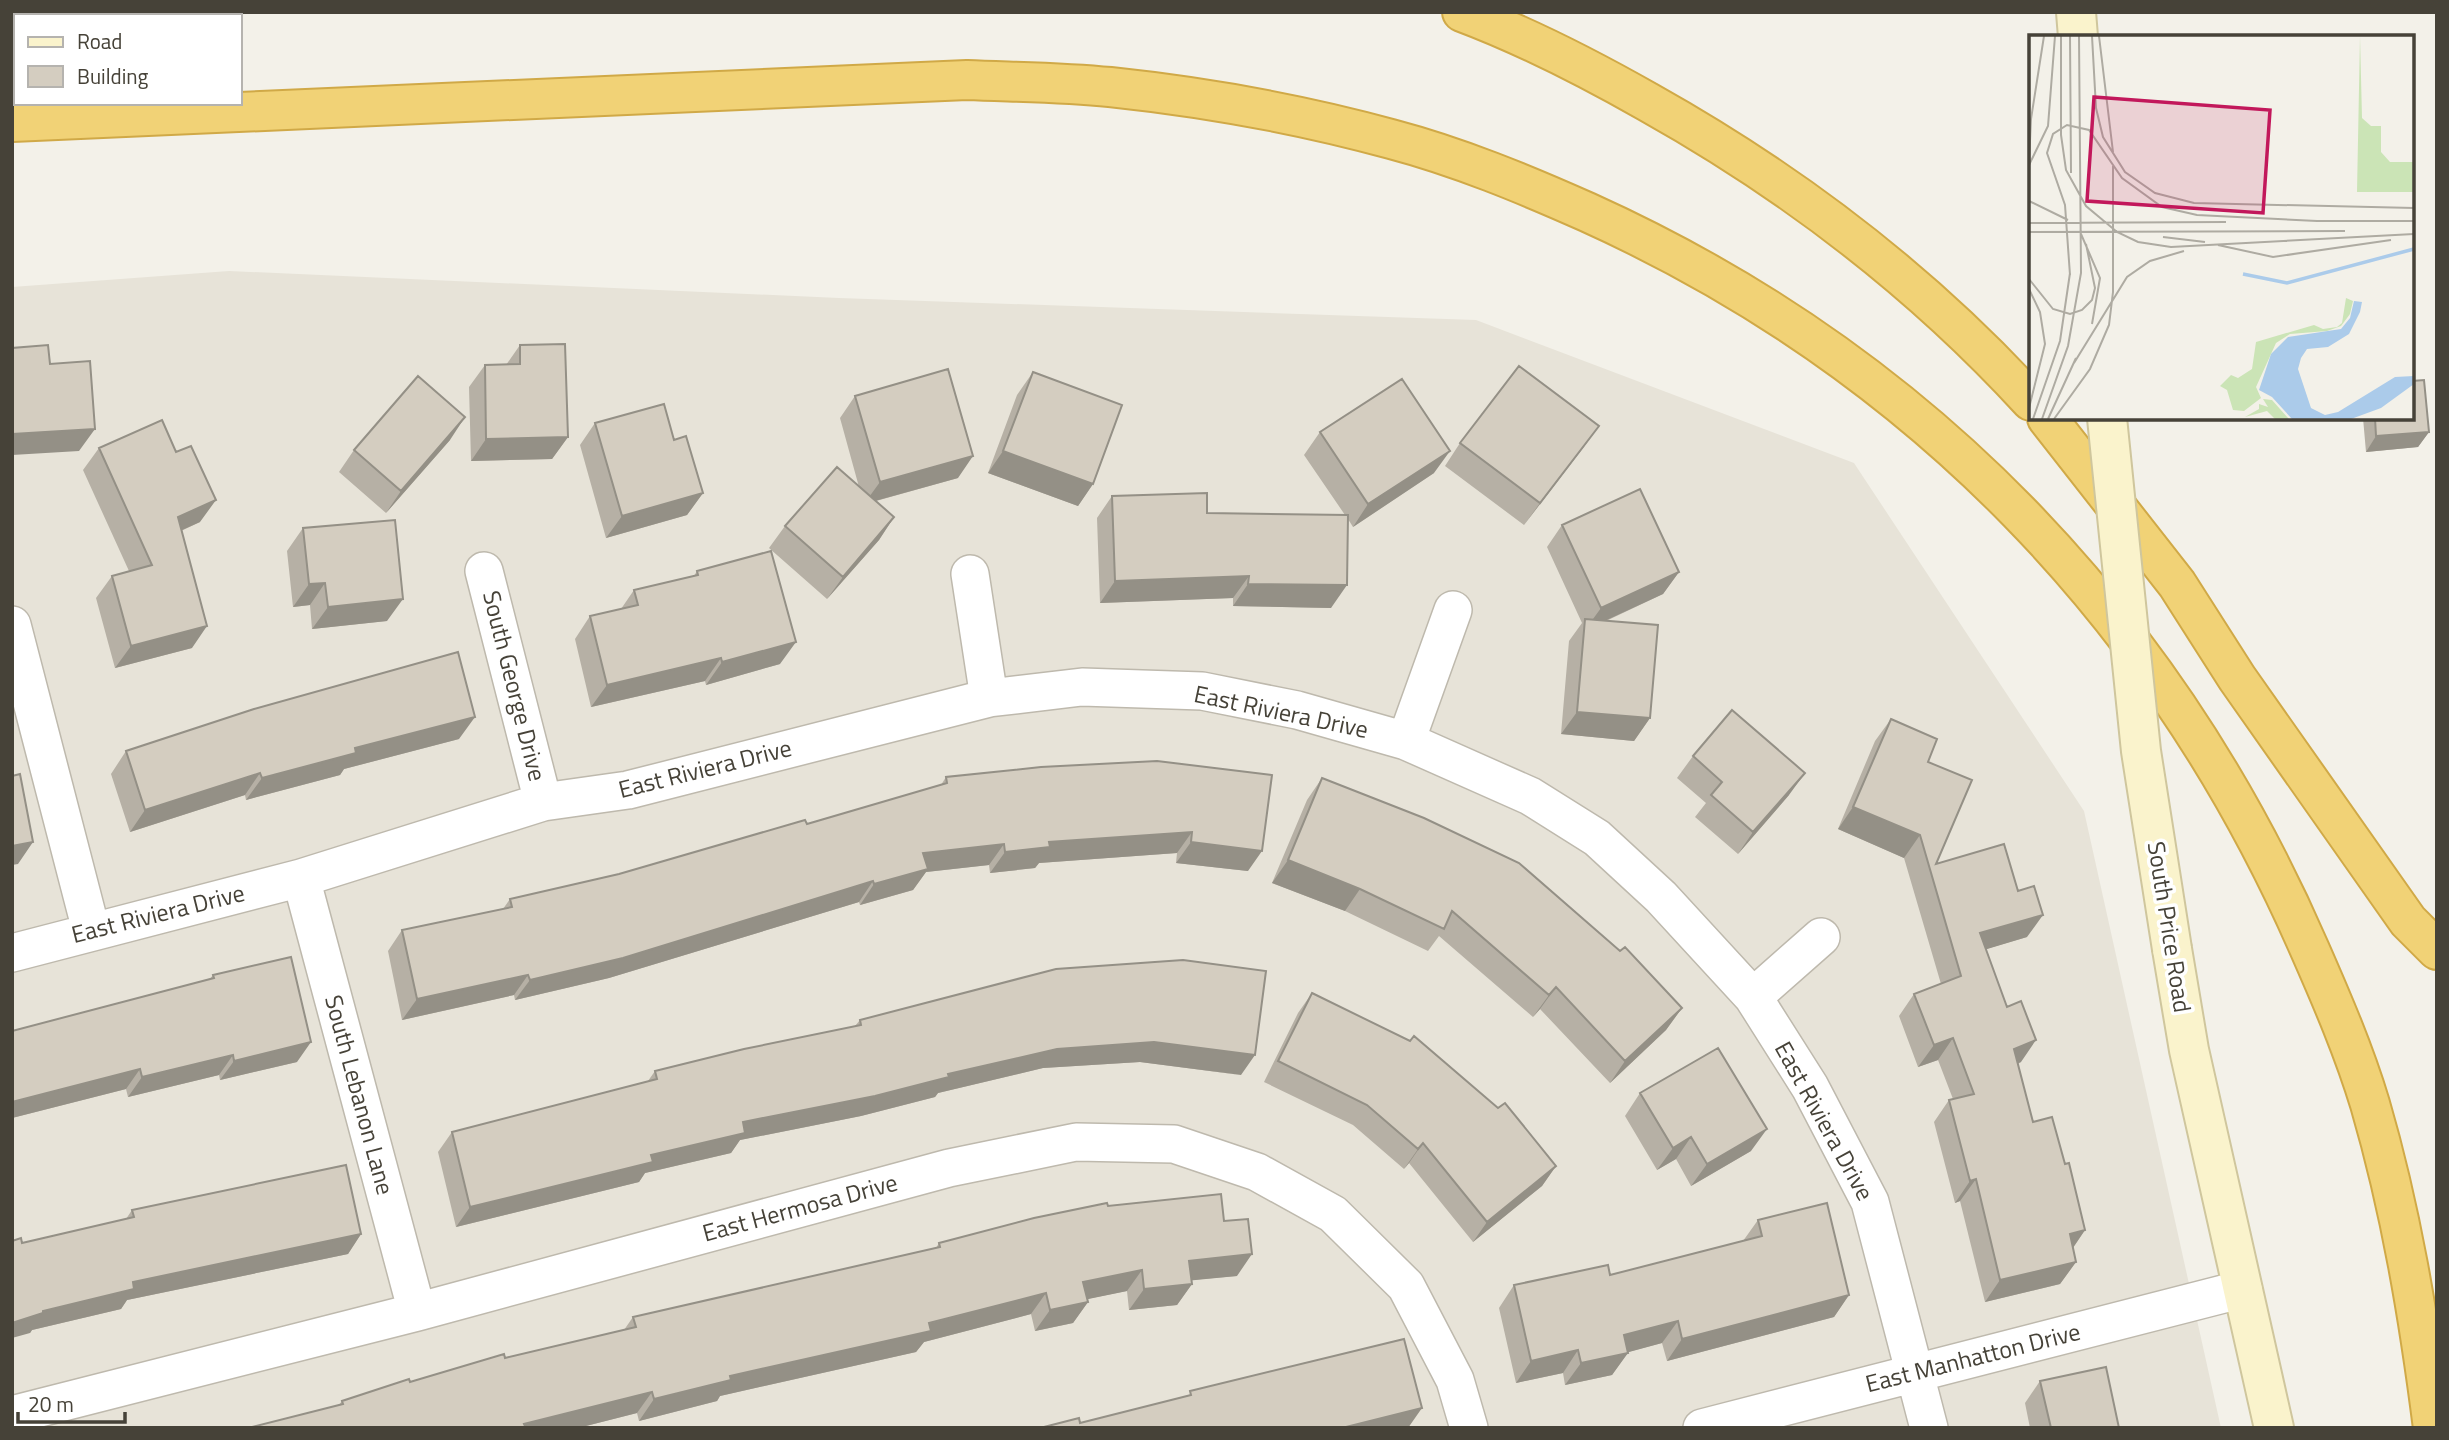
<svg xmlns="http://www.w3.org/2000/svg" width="2449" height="1440" font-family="'Titillium Web',sans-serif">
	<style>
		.residential { fill: #e7e3d8 }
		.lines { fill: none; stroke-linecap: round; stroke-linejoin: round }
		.street-casing { stroke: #beb9ad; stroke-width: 40 }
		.secondary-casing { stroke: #cfc69d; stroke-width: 42 }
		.highway-casing { stroke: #d0a947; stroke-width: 42 }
		.street { stroke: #fff; stroke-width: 37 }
		.secondary { stroke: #faf3cc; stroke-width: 38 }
		.highway { stroke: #f1d276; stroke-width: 38 }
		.secondary-bridge-casing { stroke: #cfc69d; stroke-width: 42; stroke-linecap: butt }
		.secondary-bridge { stroke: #faf3cc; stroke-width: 38 }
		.wall { fill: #b6b0a5 }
		.shaded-wall { fill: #949086 }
		.building { fill: #d4cdc0; stroke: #949086; stroke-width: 2 }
		.labels { text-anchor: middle; stroke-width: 7; stroke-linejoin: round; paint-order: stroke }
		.street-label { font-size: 24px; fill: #464238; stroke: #fff }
		.inset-river { fill: none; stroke: #abcbea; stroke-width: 3.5 }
		.inset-road { fill: none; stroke: #aeaba2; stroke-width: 2 }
		.view { fill: #c2185b; fill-opacity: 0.15; stroke: #c2185b; stroke-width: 3.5 }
		.inset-edge { fill: none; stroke: #464238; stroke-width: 3.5 }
	</style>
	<rect width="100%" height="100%" fill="#f3f1e9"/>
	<path class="residential" d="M229 271 839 298 1476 320 1854 463 2084 811 2221 1428H12V287Z"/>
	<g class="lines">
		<defs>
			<path id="street" d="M484 571 543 802
				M970 574 989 698
				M12 625 91 930
				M1406 741 1453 610
				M301 878 417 1312
				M12 953 301 878 543 802 628 790 989 698 1082 687 1202 691 1297 710 1406 741 1530 796 1597 838 1661 897 1753 997 1810 1087 1870 1202 1929 1428
				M1753 997 1821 937
				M12 1415 417 1312 949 1168 1076 1142 1174 1144 1257 1172 1333 1214 1406 1286 1455 1380 1469 1428
				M1702 1428 2243 1289"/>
			<path id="secondary" d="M2076 12 2078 37
				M2172 949 2189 1050 2274 1428"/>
			<path id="highway" d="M1462 12C1526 36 1588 68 1648 102 1791 182 1920 280 2031 401
				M12 122 967 80C1014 82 1062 82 1110 87 1204 97 1300 114 1391 139 1459 157 1524 184 1587 212 1919 362 2165 616 2310 950 2332 1000 2354 1051 2370 1104 2401 1210 2419 1318 2433 1428
				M2047 418 2177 584 2237 678 2408 921 2437 950"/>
		</defs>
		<use href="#street" class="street-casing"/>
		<use href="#secondary" class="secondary-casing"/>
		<use href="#highway" class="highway-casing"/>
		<use href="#street" class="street"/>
		<use href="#secondary" class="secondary"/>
		<use href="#highway" class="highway"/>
		<defs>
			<path id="secondary-bridge" d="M2107 418 2141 751 2172 949"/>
		</defs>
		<use href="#secondary-bridge" class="secondary-bridge-casing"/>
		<use href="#secondary-bridge" class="secondary-bridge"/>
	</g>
	<path class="wall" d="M520 345 568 437 552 459 471 461 469 387 485 365H506Z
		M1033 372 1093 484 1078 506 988 473 1017 395Z
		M855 396 958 478 876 501 894 517 879 540 827 599 769 548 785 526 859 487 840 418Z
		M2363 418H2412L2429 432 2418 447 2366 452Z
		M595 423 674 440 703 493 687 515 606 538 580 445Z
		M1599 426 1524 525 1445 466 1460 443Z
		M1320 432 1434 473 1353 527 1348 519 1331 608 1233 606V598L1100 603 1097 518 1112 496 1207 513 1345 515 1304 455Z
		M450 440 386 513 339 472 354 450Z
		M99 448 200 522 181 531 192 648 115 668 96 598 112 576 129 571 83 470Z
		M1562 525 1679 572 1663 594 1606 621 1650 718 1634 741 1561 734 1569 641 1582 623 1547 547Z
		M303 528 387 621 312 629 310 605 293 607 287 551Z
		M697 571 780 664 706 685 705 681 591 707 575 639 590 616 621 609 634 590 694 576Z
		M1891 719 1928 762 1936 864 2027 937 1986 949 2021 1062 2018 1064 2033 1122 2065 1164 2085 1230 2073 1248 2076 1262 2060 1284 1985 1302 1960 1201 1955 1203 1934 1122 1949 1100 1953 1099 1938 1060 1918 1067 1899 1016 1914 994 1941 984 1904 858 1838 829 1875 741Z
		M459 739 344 769 340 775 246 800 245 795 130 832 111 774 126 751Z
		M1693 756 1789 795 1738 854 1695 817 1706 803 1677 778Z
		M1157 761 1248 871 1176 863 1177 853 1039 863 1035 868 990 873 989 865 926 872 913 890 860 905 859 902 609 978 515 1000 514 995 402 1020 388 951 402 930 503 909 510 899 619 874 807 824 941 785 946 777Z
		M1322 778 1682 1008 1666 1030 1610 1083 1540 1009 1533 1017 1439 936 1428 951 1345 911 1272 883 1307 800Z
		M213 975 297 1062 220 1080 219 1075 128 1097 126 1089 12 1118V1031L210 979Z
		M1312 993 1556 1166 1542 1186 1473 1242 1409 1163 1404 1169 1353 1125 1264 1082 1298 1013Z
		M860 1020 1241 1075 1140 1062 1043 1068 938 1093 935 1097 861 1116 740 1140 731 1153 645 1173 639 1182 456 1227 438 1152 452 1132 648 1081 655 1071 855 1026Z
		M1640 1093 1751 1151 1691 1186 1676 1159 1657 1170 1625 1116Z
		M1108 1206 1224 1221 1237 1276 1191 1280 1192 1284 1177 1305 1129 1310 1127 1291 1087 1299 1088 1302 1073 1323 1035 1331 1031 1314 924 1342 916 1352 720 1396 717 1401 639 1421 637 1413 578 1428H248L339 1405 342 1401 410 1382 624 1330 633 1317 936 1248 939 1243Z
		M132 1210 361 1234 348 1254 127 1300 121 1309 32 1330 30 1333 22 1243 126 1219Z
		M1758 1220 1849 1295 1834 1317 1667 1361 1662 1343 1628 1352 1612 1375 1565 1385 1563 1373 1516 1383 1499 1308 1514 1285 1610 1275 1743 1241Z
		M2040 1381 2119 1428H2030L2025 1403Z"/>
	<path class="shaded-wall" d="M465 417 450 440 386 513 401 491Z
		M1599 426 1583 448 1524 525 1540 503Z
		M95 429 79 451 12 455V434Z
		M2429 432 2418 447 2366 452 2376 436Z
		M568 437 552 459 471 461 486 439Z
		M1003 451 1093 484 1078 506 988 473Z
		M1450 451 1434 473 1353 527 1368 504Z
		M973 456 958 478 864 504 880 482Z
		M703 493 687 515 606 538 622 516Z
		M216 500 200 522 162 539 178 517Z
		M894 517 879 540 827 599 843 577Z
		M1679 572 1663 594 1585 630 1601 608Z
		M1249 576 1233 598 1100 603 1115 581Z
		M325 583 310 605 293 607 309 584Z
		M1248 584 1347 585 1331 608 1233 606Z
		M403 599 387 621 312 629 328 607Z
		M207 626 192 648 115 668 131 646Z
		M796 642 780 664 706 685 722 662Z
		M721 658 705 681 591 707 607 685Z
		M1577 712 1650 718 1634 741 1561 734Z
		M475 717 459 739 344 769 340 775 246 800 262 778 355 748Z
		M260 773 245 795 130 832 145 810Z
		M1805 773 1789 795 1738 854 1753 832Z
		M1853 807 1920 835 1904 858 1838 829Z
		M1192 832 1177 853 1039 863 1035 868 990 873 1005 852 1049 842Z
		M33 842 18 864 12 865V846Z
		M1191 842 1262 851 1248 871 1176 863Z
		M1004 844 989 865 926 872 913 890 860 905 874 884 923 853Z
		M1288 860 1360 889 1345 911 1272 883Z
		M873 881 859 902 609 978 515 1000 530 980Z
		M2043 915 2027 937 1964 956 1980 933Z
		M528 975 514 995 402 1020 417 999Z
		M1556 987 1540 1009 1533 1017 1549 995Z
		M1682 1008 1666 1030 1610 1083 1625 1061Z
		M1953 1038 1938 1060 1918 1067 1934 1045Z
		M2036 1040 2021 1062 1998 1071 2014 1049Z
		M311 1042 297 1062 220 1080 234 1061Z
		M1154 1042 1255 1055 1241 1075 1140 1062 1043 1068 938 1093 935 1097 861 1116 740 1140 731 1153 645 1173 639 1182 456 1227 470 1207 651 1155 743 1122 1057 1049Z
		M233 1055 219 1075 128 1097 142 1077Z
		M140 1069 126 1089 12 1118V1102Z
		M1767 1129 1751 1151 1691 1186 1707 1164Z
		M1691 1137 1676 1159 1657 1170 1673 1148Z
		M1423 1143 1409 1163 1404 1169 1418 1149Z
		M1556 1166 1542 1186 1473 1242 1487 1222Z
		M1976 1179 1960 1201 1955 1203 1970 1181Z
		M2085 1230 2070 1252V1234Z
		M361 1234 348 1254 127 1300 121 1309 32 1330 30 1333 12 1338V1323L43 1311 133 1282Z
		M1252 1254 1237 1276 1175 1282 1189 1261Z
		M2076 1262 2060 1284 1985 1302 2000 1280Z
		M1142 1270 1127 1291 1069 1303 1083 1282Z
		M1192 1284 1177 1305 1129 1310 1144 1289Z
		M1046 1293 1031 1314 924 1342 916 1352 720 1396 717 1401 639 1421 654 1399 730 1376Z
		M1849 1295 1834 1317 1667 1361 1682 1339Z
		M1088 1302 1073 1323 1035 1331 1050 1310Z
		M1678 1321 1662 1343 1618 1355 1628 1353 1612 1375 1565 1385 1581 1363 1624 1335Z
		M1578 1350 1563 1373 1516 1383 1531 1361Z
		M652 1392 637 1413 578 1428H522L524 1424Z
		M1422 1408 1408 1428H1342Z"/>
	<path class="building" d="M565 344 568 437 486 439 485 365 520 364V345Z
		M48 345 50 364 90 361 95 429 12 434V348Z
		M1519 366 1599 426 1540 503 1460 443Z
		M948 369 973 456 880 482 855 396Z
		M1033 372 1122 405 1093 484 1003 451Z
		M418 376 465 417 401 491 354 450Z
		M1402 379 1450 451 1368 504 1320 432Z
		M2424 380 2429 432 2376 436 2375 418H2412V381Z
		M664 404 674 440 686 436 703 493 622 516 595 423Z
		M162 420 176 452 191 446 216 500 178 517 207 626 131 646 112 576 152 565 99 448Z
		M837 467 894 517 843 577 785 526Z
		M1640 489 1679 572 1601 608 1562 525Z
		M1207 493V513L1348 515 1347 585 1248 584 1249 576 1115 581 1112 496Z
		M395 520 403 599 328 607 325 583 309 584 303 528Z
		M771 551 796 642 722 662 721 658 607 685 590 616 638 605 634 590 698 575 697 571Z
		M1585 619 1658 625 1650 718 1577 712Z
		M458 652 475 717 355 748 356 753 262 778 260 773 145 810 126 751 254 709Z
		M1732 710 1805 773 1753 832 1711 795 1722 782 1693 756Z
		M1891 719 1937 739 1928 762 1972 780 1936 864 2004 844 2018 891 2034 886 2043 915 1980 933 2007 1007 2021 1001 2036 1040 2014 1049 2033 1122 2052 1117 2065 1164 2069 1163 2085 1230 2070 1234 2076 1262 2000 1280 1976 1179 1970 1181 1949 1100 1974 1094 1953 1038 1934 1045 1914 994 1961 976 1920 835 1853 807Z
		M1157 761 1272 775 1262 851 1191 842 1192 832 1049 842 1050 847 1005 852 1004 844 923 853 928 869 874 884 873 881 623 958 530 980 528 975 417 999 402 930 512 907 510 899 619 874 805 820 807 824 947 783 946 777 1041 767Z
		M20 774 33 842 12 846V776Z
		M1322 778 1424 818 1519 863 1620 951 1625 947 1682 1008 1625 1061 1556 987 1549 995 1452 911 1444 929 1360 889 1288 860Z
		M291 957 311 1042 234 1061 233 1055 142 1077 140 1069 12 1102V1031L214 978 213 975Z
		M1183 960 1266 971 1255 1055 1154 1042 1057 1049 948 1074 949 1077 875 1096 743 1122 745 1133 651 1155 653 1162 470 1207 452 1132 657 1079 655 1071 744 1049 861 1025 860 1020 1056 969Z
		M1312 993 1410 1041 1414 1036 1498 1108 1505 1103 1556 1166 1487 1222 1423 1143 1418 1149 1367 1105 1278 1061Z
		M1718 1048 1767 1129 1707 1164 1691 1137 1673 1148 1640 1093Z
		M346 1165 361 1234 133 1282 134 1289 43 1311V1313L12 1323V1241L21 1238 22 1243 134 1217 132 1210Z
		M1221 1194 1224 1221 1248 1219 1252 1254 1189 1261 1192 1284 1144 1289 1142 1270 1083 1282 1088 1302 1050 1310 1046 1293 929 1323 931 1331 730 1376 731 1380 654 1399 652 1392 524 1424 526 1428H248L343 1404 342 1401 409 1379 410 1382 504 1354 505 1358 636 1327 633 1317 940 1247 939 1243 1034 1218 1107 1203 1108 1206Z
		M1827 1203 1849 1295 1682 1339 1678 1321 1624 1335 1628 1353 1581 1363 1578 1350 1531 1361 1514 1285 1608 1265 1610 1275 1762 1236 1758 1220Z
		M1404 1339 1422 1408 1342 1428H1040L1079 1418 1080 1423 1191 1395 1190 1391Z
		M2106 1367 2119 1428H2051L2040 1381Z"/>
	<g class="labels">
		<g class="street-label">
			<text transform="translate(514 686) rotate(76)" y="8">South George Drive</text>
			<text transform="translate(1281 712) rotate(12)" y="8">East Riviera Drive</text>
			<text transform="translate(705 769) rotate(-14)" y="8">East Riviera Drive</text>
			<text transform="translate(158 914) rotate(-14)" y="8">East Riviera Drive</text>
			<text transform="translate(2169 927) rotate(81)" y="8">South Price Road</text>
			<text transform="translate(359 1095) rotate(75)" y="8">South Lebanon Lane</text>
			<text transform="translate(1824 1121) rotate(61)" y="8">East Riviera Drive</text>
			<text transform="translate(800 1208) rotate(-15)" y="8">East Hermosa Drive</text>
			<text transform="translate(1973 1358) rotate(-14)" y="8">East Manhatton Drive</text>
		</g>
	</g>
	<g transform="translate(2029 35)">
		<rect width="385" height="385" fill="#f3f1e9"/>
		<path d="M331 1 333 83 342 91H352V117L361 127H385V157H328ZM317 263 324 266 321 279 312 291 298 296 261 299 247 308 227 352 232 363 215 376 204 375 198 355 191 351 202 340 209 343 223 334 227 307 285 290 294 294 308 292 313 288ZM234 364 243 365 260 384H246L238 376 216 382 230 374V369L239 372Z" fill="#cbe4b6"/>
		<path d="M325 266 333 267 331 277 320 299 299 312 278 314 272 323 269 334 282 373 296 380 309 377 366 342 385 341V349L352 373 322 384H263L243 362 230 355 242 319 259 302 312 294 321 283Z" fill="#abcbea"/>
		<path class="inset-river" d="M214 239 258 248 385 214"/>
		<path class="inset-road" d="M32 1V100L37 135 57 171 88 197 109 207 142 212 385 199M41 1 42 138M63 1 67 73 74 102 96 137 126 158 165 168 385 173M70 1 84 117M0 128 2 84 15 1M0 130 19 91 26 1M0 166 39 185M283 186H385M0 188 197 187M0 197 316 196M52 199 71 243 63 289M134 202 176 207M189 210 244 222 362 205M41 240 36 170 18 118 24 99 38 90 60 95 93 143 133 172 168 180 288 186M0 244 24 274 41 279 53 275 63 265 66 253 57 209M0 254 11 277 16 309 0 373M45 328 98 242 121 226 155 216M4 384 31 306 41 238M13 384 39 311 52 238 50 1M19 384 47 323M25 384 61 334 80 290 84 257V131"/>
		<path class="view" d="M65 62 241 75 234 178 58 166Z"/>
		<rect width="385" height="385" class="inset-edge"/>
	</g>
	<rect width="2449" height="1440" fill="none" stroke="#464238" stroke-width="28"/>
	<rect x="14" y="14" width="228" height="91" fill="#ffffff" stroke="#b5b3af" stroke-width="2"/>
	<rect x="28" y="37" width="35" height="10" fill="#faf3cc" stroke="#b5b3af" stroke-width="2"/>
	<text x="77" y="49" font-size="21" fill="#464238">Road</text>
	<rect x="28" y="66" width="35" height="21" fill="#d4cdc0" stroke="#b5b3af" stroke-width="2"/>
	<text x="77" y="84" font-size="21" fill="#464238">Building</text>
	<path d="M18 1412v10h107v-10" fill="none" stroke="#464238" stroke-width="3.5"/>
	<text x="28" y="1412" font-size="21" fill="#464238" stroke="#ffffff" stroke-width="5" paint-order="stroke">20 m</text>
</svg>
